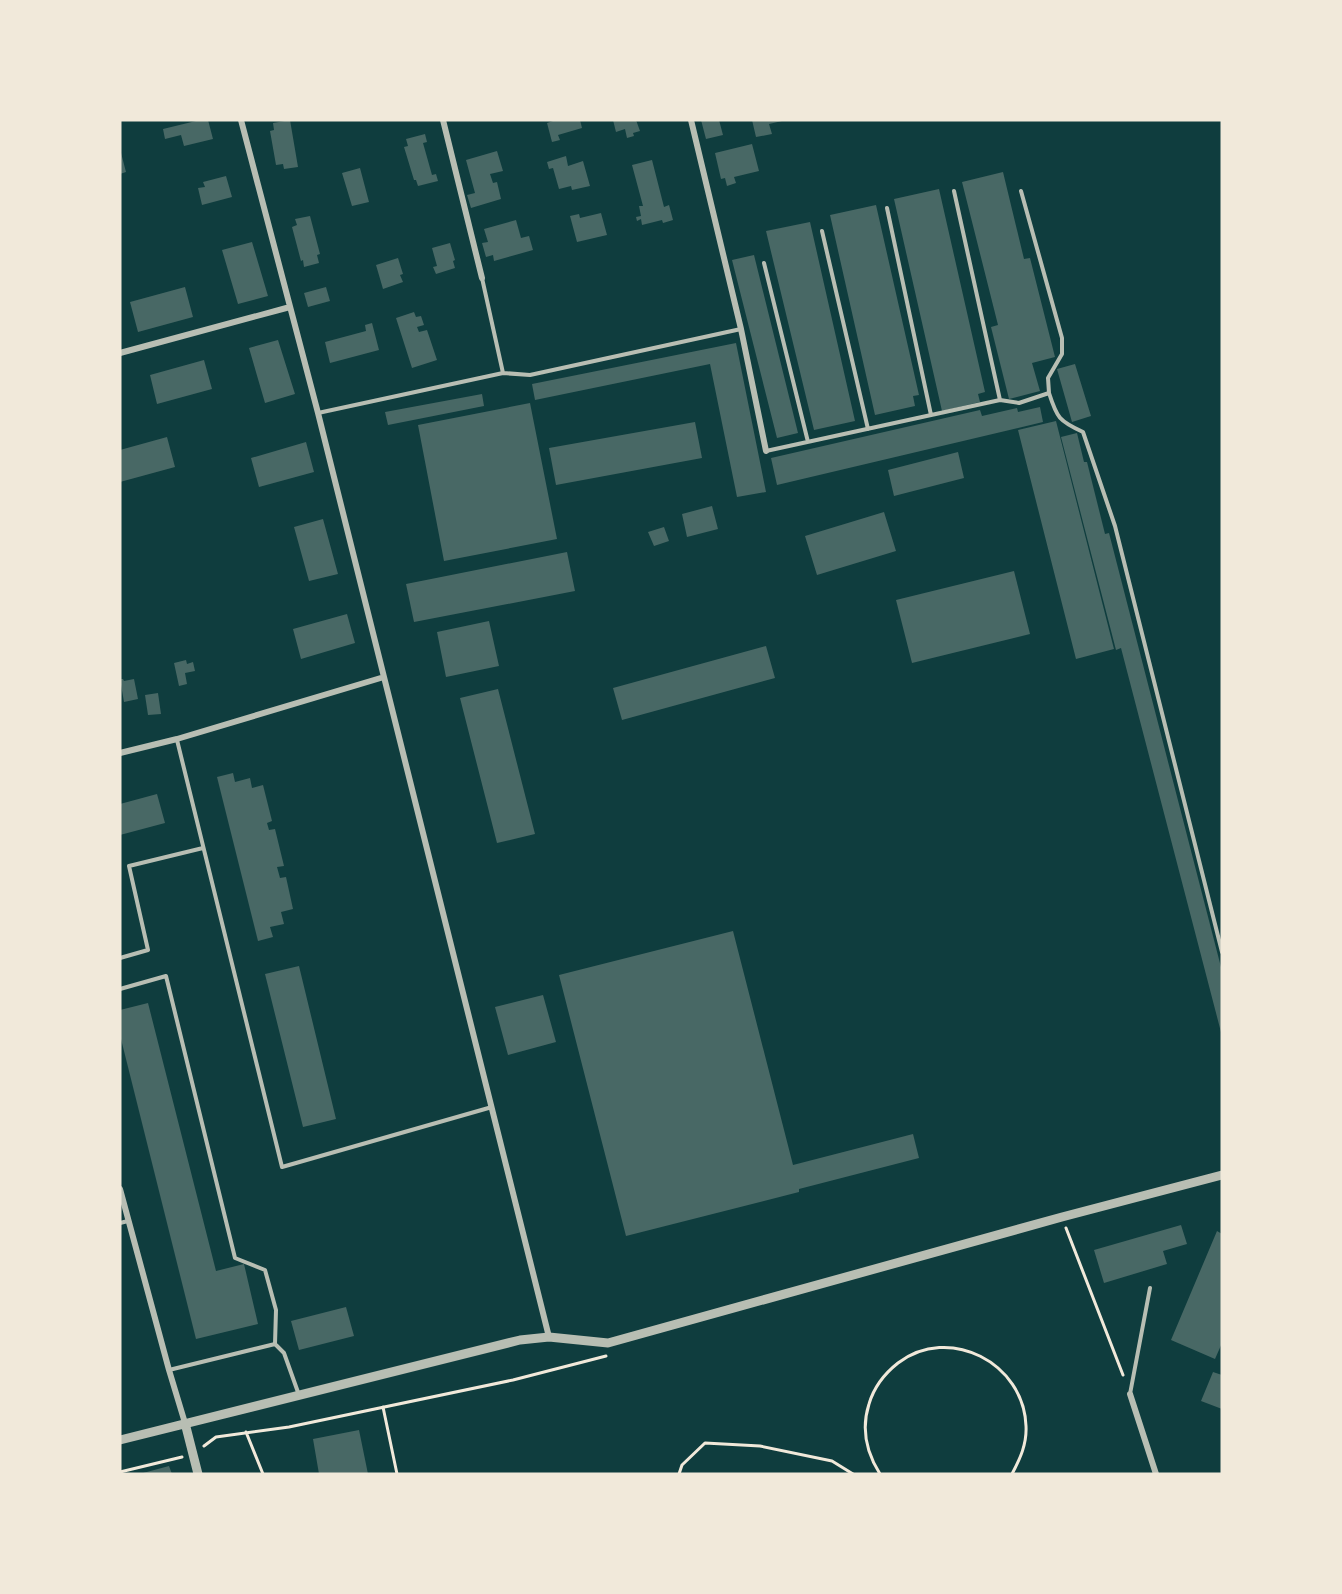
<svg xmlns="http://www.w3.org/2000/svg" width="1342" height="1594" font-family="'Noto Sans',sans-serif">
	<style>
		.building { fill: #486865 }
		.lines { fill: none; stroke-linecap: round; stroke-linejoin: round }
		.path { stroke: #f1e9da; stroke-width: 3 }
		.service { stroke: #b8beb3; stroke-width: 4 }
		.minor { stroke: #b8beb3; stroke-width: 6 }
		.tertiary { stroke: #b8beb3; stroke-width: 9 }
	</style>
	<rect width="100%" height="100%" fill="#0f3d3e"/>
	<path class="building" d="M200 120H208L213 139 184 146 181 135 165 139 163 129Z
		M290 120 298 167 284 169 283 164 276 165 270 131 274 130 273 123Z
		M556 120H580L582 128 558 135 560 140 552 142 547 123Z
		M613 120H636L640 131 633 133 634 136 627 138 625 129 616 132Z
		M701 120H719L723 135 706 139Z
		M752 120H782V121L769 124 772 134 756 137Z
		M425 134 427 142 423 143 432 175 436 174 438 181 418 186 416 180H414L404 147 408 146 406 139Z
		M752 144 759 171 734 177 736 183 727 186 725 178 721 179 715 153Z
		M120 149 126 172 120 174Z
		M497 151 503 171 490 174 493 183 497 182 501 199 471 208 467 195 475 193 466 160Z
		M566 156 568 166 583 161 590 186 572 190 571 186 559 189 553 168 549 169 547 162Z
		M652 160 664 207 669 205 673 220 663 223 662 220 642 225 641 219 637 221 636 217 641 216 639 206H643L632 165Z
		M360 168 369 202 352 206 342 173Z
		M1003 172 1024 259 1030 258 1055 357 1032 363 1040 391 1009 399 991 327 998 325 962 182Z
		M226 176 232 197 202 205 198 188 205 187 203 182Z
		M939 189 985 392 978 394 980 402 942 411 894 199Z
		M876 205 919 395 913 396 915 406 875 415 830 215Z
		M601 213 607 235 577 242 570 216 579 214 580 218Z
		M310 216 320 254 317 255 319 263 304 267 303 260 301 261 292 227 297 225 295 219Z
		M516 220 521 238 529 236 533 250 494 261 493 255 486 257 482 243 488 242 484 229Z
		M810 222 855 421 814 430 766 231Z
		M252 242 268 296 238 304 222 250Z
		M450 243 455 260 453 261 455 268 436 274 433 267 437 266 432 248Z
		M754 255 798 433 777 438 732 260Z
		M398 258 403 274 400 275 403 282 383 289 376 265Z
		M185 287 193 317 138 332 130 302Z
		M326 287 330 301 308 307 304 293Z
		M414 312 416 317 421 316 424 325 417 327 419 332 427 330 437 360 412 368 396 318Z
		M372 323 379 350 330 363 325 342 366 331 365 325Z
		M278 340 295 394 265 403 249 348Z
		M736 343 766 492 737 497 710 364 535 400 532 384Z
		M204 360 212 389 157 404 150 375Z
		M1075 364 1091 416 1072 422 1057 369Z
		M482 394 484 406 388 425 385 412Z
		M530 403 557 539 444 561 418 425Z
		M1040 407 1043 422 777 485 771 458 980 410 982 416 1017 408 1018 412Z
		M1056 421 1114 649 1076 659 1018 430Z
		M695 422 702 458 556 485 549 448Z
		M1077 433 1084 462H1087L1105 534 1109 533 1222 971V1036L1121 648 1116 650 1061 437Z
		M167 437 175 467 120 482V450Z
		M306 442 314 472 259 487 251 458Z
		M958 452 964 478 894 496 888 470Z
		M712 506 718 529 687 537 682 514Z
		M884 512 896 551 817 575 805 536Z
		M323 519 338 574 309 581 294 527Z
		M664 527 669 541 654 546 648 532Z
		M567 552 575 591 414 622 406 584Z
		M1014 571 1030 634 912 663 896 600Z
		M347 614 355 643 301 659 293 629Z
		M489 621 499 666 446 677 437 632Z
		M766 646 775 678 622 720 613 688Z
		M186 660 187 664 193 662 195 671 185 673 187 684 179 686 174 663Z
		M120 679H123L124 681 134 679 138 699 124 702Z
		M498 689 535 834 497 843 460 698Z
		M158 693 161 714 148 715 145 695Z
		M233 773 235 782 250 778 252 788 263 785 272 821 267 823 269 830 275 829 284 866 277 867 280 878 286 877 293 909 281 912 284 924 270 927 273 937 258 941 217 777Z
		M157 794 165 823 120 835V804Z
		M733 931 793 1165 913 1134 919 1158 799 1189V1192L626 1236 559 975Z
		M299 966 336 1119 303 1127 265 974Z
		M543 995 556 1042 508 1055 495 1007Z
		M148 1003 216 1271 244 1264 258 1324 196 1339 120 1035V1010Z
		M1181 1225 1187 1244 1163 1251 1167 1264 1104 1283 1094 1250Z
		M1217 1231 1222 1234V1343L1215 1359 1171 1340Z
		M346 1307 354 1336 299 1350 291 1321Z
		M1213 1372 1222 1375V1409L1201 1401Z
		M359 1430 368 1474H319L313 1439Z
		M169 1466 172 1474H143V1473Z"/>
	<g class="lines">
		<path class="path" d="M1066 1228 1123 1375
			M383 1407 397 1474
			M246 1432 263 1474
			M204 1446 216 1437 289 1427 513 1380 606 1356
			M120 1472 182 1457
			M679 1474 682 1465 705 1443 760 1446 832 1461 853 1474
			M880 1474C866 1452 861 1429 869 1404 874 1387 884 1374 898 1363 949 1324 1024 1363 1026 1426 1027 1444 1020 1459 1012 1474"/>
		<path class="service" d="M954 191 1000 400
			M887 208 931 415
			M822 231 868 429
			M764 263 808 442
			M482 278 503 373
			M1049 393C1057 418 1059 421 1083 432L1115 526 1222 952
			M318 413 503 373 530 375 741 329
			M766 451 1000 400 1019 403 1049 393 1048 378 1062 354V338L1021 191
			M177 740 282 1167 492 1107
			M120 958 148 950 129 866 203 848
			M120 989 166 976 235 1258 265 1270 276 1310 275 1344 284 1353 299 1395
			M120 1223 128 1221
			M169 1370 275 1344
			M1130 1394 1150 1288"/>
		<path class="minor" d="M241 120 318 413 549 1337
			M443 120 482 278
			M691 120 741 329 766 451
			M120 353 290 307
			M120 753 177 739 384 677
			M120 1189 169 1370 185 1423
			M1130 1394 1156 1474"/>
		<path class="tertiary" d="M185 1423 198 1474
			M120 1440 520 1340 549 1337 608 1343 1062 1217 1222 1175"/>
	</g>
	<rect width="1342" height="1594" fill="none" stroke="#f1e9da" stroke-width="243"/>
</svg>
